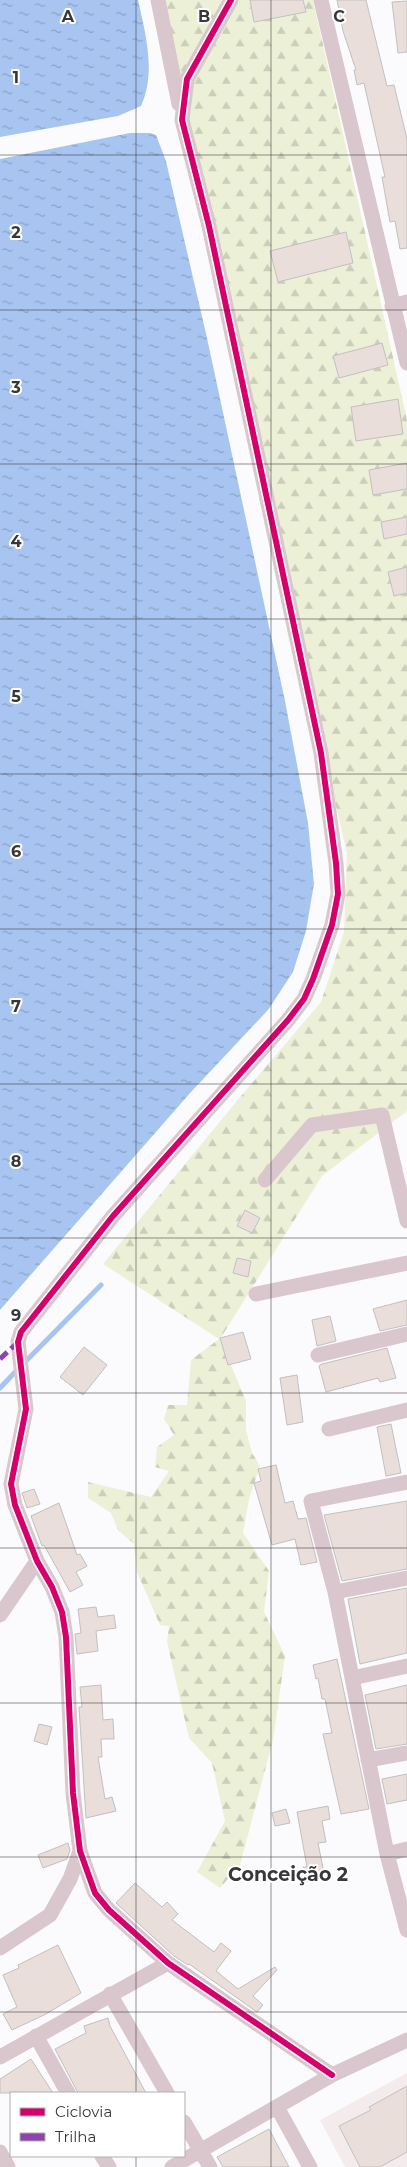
<svg xmlns="http://www.w3.org/2000/svg" width="407" height="2167" font-family="Montserrat,sans-serif">
	<style>
		.education { fill: #f4ebed }
		.forest { fill: url(#forest-firs) }
		.water { fill: url(#water-ripples) }
		.lines { fill: none; stroke-linecap: round; stroke-linejoin: round }
		.stream { stroke: #a8c5f1; stroke-width: 5 }
		.building { fill: #eadedb; stroke: #c1c0c1 }
		.street { stroke: #d9c7cd; stroke-width: 15 }
		.quiet { stroke: #8e44ad; stroke-width: 5; stroke-dasharray: 10 5; stroke-linecap: butt }
		.cycleway-casing { stroke: #fff; stroke-width: 9 }
		.cycleway { stroke: #d6006c; stroke-width: 6 }
		.grid { fill: none; stroke: #373739; stroke-width: 1; stroke-opacity: 0.55 }
		.labels { text-anchor: middle; stroke-width: 4; stroke-linejoin: round; paint-order: stroke }
		.neighbourhood-label { font-size: 19px; font-weight: bold; fill: #373739; stroke: #fff }
		.grid-label { font-size: 16px; text-anchor: middle; font-weight: bold; fill: #373739; stroke: #fff; stroke-width: 4; stroke-linejoin: round; paint-order: stroke }
	</style>
	<defs>
		<pattern id="forest-firs" width="22" height="20" patternUnits="userSpaceOnUse" patternTransform="scale(1.25)"><rect width="22" height="20" fill="#ecf0d6"/><path d="M5 1l3.5 6h-7zM16 11l3.5 6h-7z" fill="#cbceb8"/></pattern>
		<pattern id="water-ripples" width="26" height="14" patternUnits="userSpaceOnUse" patternTransform="scale(1.25)"><rect width="26" height="14" fill="#a8c5f1"/><path d="M2 4q2-2 4 0t4 0M15 11q2-2 4 0t4 0" fill="none" stroke="#8aa1c4"/></pattern>
	</defs>
	<rect width="100%" height="100%" fill="#fbfbfd"/>
	<path class="education" d="M407 2073V2167H345L320 2120Z"/>
	<path class="forest" d="M158 0H313L407 420V1111L322 1176 220 1339 246 1401V1430L252 1453 260 1466 249 1499 243 1533 269 1571 264 1612 285 1656 273 1740 240 1865 220 1888 197 1872 225 1821 212 1763 189 1738 167 1642 169 1626 160 1625 137 1572 134 1544 118 1530 111 1513 88 1498V1482L151 1497 169 1471 155 1467 157 1447 174 1435 164 1419 168 1405H187L191 1360 219 1339 103 1264 236 1102 321 1002 344 932 347 853 303 667Z"/>
	<path class="water" d="M0 0H138C146 35 156 73 141 106L118 116 0 137Z
		M130 133H150L156 135 166 161 207 338 285 701 308 823 314 884 306 931 293 972 268 1010 191 1092 0 1310V159Z"/>
	<g class="lines">
		<path class="stream" d="M24 1363 101 1285
			M0 1388 18 1369"/>
	</g>
	<path class="building" d="M250 0H303L306 12 254 22Z
		M337 0H366L387 86 394 85 407 139V248L400 249 395 221 390 222 382 177H385L364 83 357 85 354 70H356L343 31Z
		M407 1V52L398 53 392 2Z
		M346 232 353 263 278 282 270 251Z
		M382 343 388 365 339 378 333 356Z
		M398 399 403 434 356 441 351 407Z
		M407 463V489L373 495 369 470Z
		M407 517V534L384 539 381 522Z
		M407 567V593L394 596 388 572Z
		M245 1210 260 1218 252 1233 237 1226Z
		M237 1258 251 1261 248 1277 233 1273Z
		M407 1300V1325L380 1331 373 1309Z
		M330 1316 336 1341 317 1346 312 1320Z
		M243 1332 251 1359 228 1365 220 1338Z
		M84 1347 107 1365 83 1395 60 1377Z
		M387 1348 396 1378 380 1382 378 1378 326 1392 319 1366 322 1364Z
		M297 1375 303 1422 287 1425 280 1378Z
		M391 1424 401 1473 386 1476 377 1427Z
		M276 1465 285 1503 293 1501 298 1519 306 1518 317 1562 301 1565 295 1539 272 1545 254 1483 261 1481 258 1469Z
		M34 1489 40 1504 27 1508 22 1493Z
		M407 1501V1569L342 1581 324 1515Z
		M59 1503 77 1555 80 1554 87 1566 76 1572 83 1585 70 1592 44 1545 42 1546 31 1516Z
		M407 1588V1653L360 1664 348 1599Z
		M96 1607 98 1617 114 1615 116 1628 96 1631 98 1651 77 1654 75 1634 81 1633 78 1609Z
		M337 1659 369 1809 341 1814 323 1734 332 1733 325 1699H322L318 1678 316 1679 313 1665Z
		M101 1685 103 1720 113 1719 114 1739H101L102 1757H98L105 1799 112 1797 116 1811 86 1818 79 1707H82L80 1687Z
		M407 1685V1744L376 1749 365 1695Z
		M39 1724 52 1727 47 1745 34 1741Z
		M407 1774V1800L387 1804 382 1779Z
		M328 1806 330 1819 322 1821 326 1842 318 1843 325 1878 306 1881 303 1867H307L297 1812Z
		M286 1809 290 1823 275 1826 272 1813Z
		M68 1843 70 1850 67 1859 43 1868 38 1855Z
		M135 1883 162 1907 167 1902 178 1914 172 1920 214 1952 221 1943 231 1951 216 1971 238 1989 275 1967 277 1970 253 1996 263 2005 257 2012 189 1964 188 1965 174 1956 116 1903Z
		M58 1945 81 1993 46 2014 12 2030 3 2014 17 2007 3 1975 19 1968 18 1965Z
		M108 2018 110 2026 146 2093H78L55 2049 86 2033 84 2026Z
		M31 2059 53 2093H0V2079Z
		M407 2086V2152L380 2167H360L339 2126 371 2110 369 2107Z
		M269 2129 289 2167H223L217 2157Z"/>
	<g class="lines">
		<path class="street" d="M158 0 179 104
			M231 0 187 79 182 120 209 226 321 753 336 863 338 894 332 925 313 979 304 999 288 1020 113 1216 21 1332 18 1342 26 1409 11 1484 15 1505 37 1561 52 1587 62 1612 66 1637 73 1793 80 1851 95 1893 109 1910 168 1963 332 2075
			M321 0 407 363
			M392 306 407 302
			M265 1180 312 1125 382 1115 407 1221
			M256 1294 407 1263
			M318 1355 407 1334
			M329 1429 407 1410
			M407 1482 311 1501 335 1592 387 1854 407 1849
			M335 1592 407 1578
			M0 1615 37 1561
			M352 1678 407 1666
			M368 1760 407 1753
			M387 1854 407 1930
			M0 1948 50 1915 70 1879 80 1851
			M110 1994 167 2093
			M36 2036 68 2093
			M0 2057 168 1963
			M277 2107 310 2167
			M184 2122 210 2167
			M0 2152 8 2167
			M102 2156 109 2167
			M172 2167 332 2075 407 2040"/>
		<path class="quiet" d="M0 1359 18 1342"/>
		<defs>
			<path id="cycleway" d="M231 0 187 79 182 120 209 226 321 753 336 863 338 894 332 925 313 979 304 999 288 1020 113 1216 21 1332 18 1342 26 1409 11 1484 15 1505 37 1561 52 1587 62 1612 66 1637 73 1793 80 1851 95 1893 109 1910 168 1963 332 2075"/>
		</defs>
		<use href="#cycleway" class="cycleway-casing"/>
		<use href="#cycleway" class="cycleway"/>
	</g>
	<path class="grid" d="M136 0V2093M271 0V2167M0 155H407M0 310H407M0 464H407M0 619H407M0 774H407M0 929H407M0 1084H407M0 1238H407M0 1393H407M0 1548H407M0 1703H407M0 1857H407M0 2012H407M136 2156V2167"/>
	<g class="labels">
		<g class="neighbourhood-label">
			<text x="288" y="1881">Conceição 2</text>
		</g>
	</g>
	<g class="grid-label">
		<text x="68" y="22">A</text>
		<text x="204" y="22">B</text>
		<text x="339" y="22">C</text>
		<text x="16" y="83">1</text>
		<text x="16" y="238">2</text>
		<text x="16" y="393">3</text>
		<text x="16" y="547">4</text>
		<text x="16" y="702">5</text>
		<text x="16" y="857">6</text>
		<text x="16" y="1012">7</text>
		<text x="16" y="1167">8</text>
		<text x="16" y="1321">9</text>
	</g>
	<rect x="10" y="2092" width="175" height="65" fill="#ffffff" stroke="#afafb0"/>
	<rect x="20" y="2108" width="25" height="8" fill="#d6006c" stroke="#afafb0"/>
	<text x="55" y="2117" font-size="15" fill="#373739">Ciclovia</text>
	<rect x="20" y="2133" width="25" height="8" fill="#8e44ad" stroke="#afafb0"/>
	<text x="55" y="2142" font-size="15" fill="#373739">Trilha</text>
</svg>
